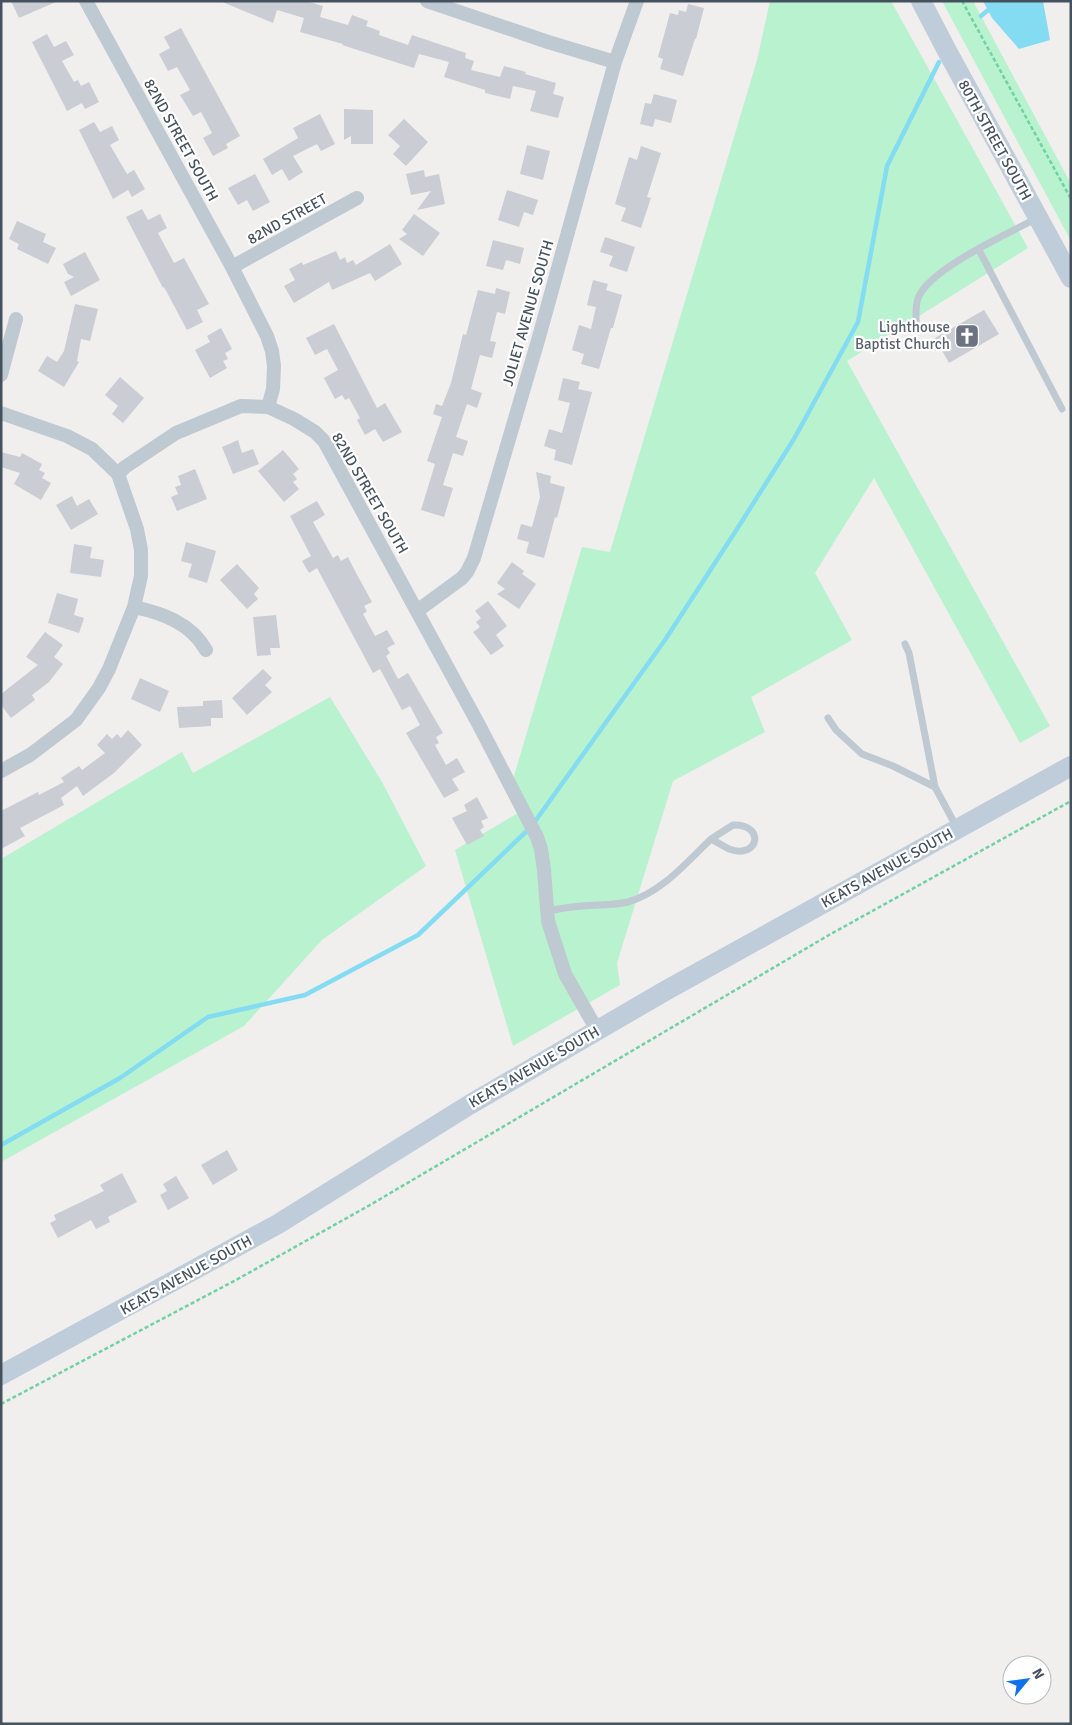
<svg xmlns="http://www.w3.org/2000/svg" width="1072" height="1725" font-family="Signika,sans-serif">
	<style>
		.green { fill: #b9f2ce }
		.water { fill: #83dcf1 }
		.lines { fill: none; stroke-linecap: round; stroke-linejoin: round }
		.stream { stroke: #83dcf1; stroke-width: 4.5 }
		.building { fill: #cacdd3 }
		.path { stroke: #6fd2a0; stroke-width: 2.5; stroke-dasharray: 4 2.5; stroke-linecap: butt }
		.lane { stroke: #bec9d1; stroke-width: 7 }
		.street { stroke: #bec9d1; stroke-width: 14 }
		.secondary { stroke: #bfccd9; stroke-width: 20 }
		.labels { text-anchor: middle; stroke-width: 4.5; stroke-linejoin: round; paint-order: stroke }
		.street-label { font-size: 15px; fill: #45525d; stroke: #fff }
		.worship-label { font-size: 15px; fill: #5b616d; stroke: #fff; text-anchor: end }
	</style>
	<rect width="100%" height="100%" fill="#f1eeee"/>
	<path class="green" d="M770 1H891L1028 248 847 361 1050 726 1020 743 874 478 815 573 852 640 751 697 765 732 673 781 617 963 620 985 513 1046 455 850 523 810 511 786 582 547 610 552 757 60Z
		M942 1H973L1071 184V241Z
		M330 697 382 782 426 866 322 940 244 1026 1 1162V859L182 752 193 773Z"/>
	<path class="water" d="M983 1H1043L1050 40 1019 49 992 18Z"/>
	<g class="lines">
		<path class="stream" d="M981 16 999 1
			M1 1145 120 1078 208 1017 305 995 418 935 531 827 665 640 737 529 794 439 858 322 887 166 939 62"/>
	</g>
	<path class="building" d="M11 1H58L19 18Z
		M220 1H306L323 6 320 17 348 25 352 15 368 21 366 26 380 31 379 35 408 45 412 35 466 53 465 58 474 61 471 70 500 77 504 66 526 72 525 74 556 83 553 94 564 97 558 118 530 111 536 91 513 86 510 99 485 93V90L444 77 449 62 419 54 414 68 342 45 343 44 300 32 304 18 277 10 273 23Z
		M688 4 704 8 696 39H695L683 76 660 69 663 59 658 57 670 13 678 15 679 10 686 12Z
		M181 28 240 136 226 144 228 148 213 156 203 138 212 133 201 112 193 116 180 95 190 90 177 67 168 71 159 54 170 48 164 37Z
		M47 34 54 47 66 41 74 55 62 61 74 82 78 80 81 86 89 82 99 102 85 109 82 103 67 111 32 42Z
		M654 94 677 100 671 123 655 119 653 127 640 124 645 103 651 104Z
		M344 109 373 110V144H351V136L344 140Z
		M320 114 335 144 321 151 317 144 293 156 303 172 289 181 282 169 272 175 263 159 298 138 293 128Z
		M404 119 428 142 406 166 393 154 400 146 388 135Z
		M94 122 100 132 112 126 119 140 110 145 127 174 134 170 145 189 132 197 128 190 113 199 79 130Z
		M527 145 550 151 543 180 520 174Z
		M641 146 661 153 647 197 651 198 641 228 621 221 626 208 615 204 629 157 637 160Z
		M424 170 425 177 439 174 445 204 417 210 431 191 411 195 406 174Z
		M255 174 270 202 253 211 247 200 238 205 228 188Z
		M507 190 538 200 533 215 524 212 519 227 498 220Z
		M142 209 148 220 160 214 167 228 158 233 174 263 184 258 209 304 197 310 203 322 187 330 164 287 163 288 126 217Z
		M414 214 440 233 423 256 399 239 407 234 402 230Z
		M17 221 46 234 43 242 56 248 48 264 17 249 19 244 9 239Z
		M605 237 635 247 627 272 609 266 613 256 600 252Z
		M493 240 524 248 520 264 506 260 503 270 486 266Z
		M390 244 402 264 375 281 370 273 332 290 329 282 294 303 284 286 295 280 289 269 302 262 303 265 336 251 340 260 345 257 347 263 353 260 356 265Z
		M85 252 100 280 71 296 64 282 74 277 68 274 63 264Z
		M593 280 608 284 606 290 622 295 613 328H611L599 369 581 364 584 354 572 350 579 325 591 329 596 307 587 305Z
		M496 288 510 292 505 314 497 312 490 341 496 342 492 358 480 355 471 389 482 393 477 408 467 404 456 437 468 441 463 456 453 453 443 485 453 488 444 517 421 510 435 464 427 461 442 417 433 414 436 404 442 406 451 383 463 334 466 335 478 290 495 294Z
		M75 304 98 309 90 341 81 339 77 361 79 362 64 387 38 371 47 356 57 362 64 351Z
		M984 310 999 334 949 363 935 338Z
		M334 324 377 408 385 403 402 432 383 442 375 429 365 435 357 420 360 418 349 398 345 400 342 395 335 399 324 378 338 370 327 349 315 355 306 338Z
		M221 328 232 349 225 353 228 359 223 361 227 368 210 378 195 350 210 342 207 336Z
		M120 377 144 398 123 423 112 414 118 406 105 395Z
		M563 378 580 382 578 389 592 392 572 465 554 460 556 450 544 446 549 429 562 433 570 403 558 400Z
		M238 440 242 453 253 449 259 464 233 474 222 447Z
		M283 450 299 469 293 474 297 479 293 482 299 489 284 502 258 471Z
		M1 452 20 457 22 453 42 464 39 470 45 473 42 478 51 483 41 500 14 484 20 473 1 467Z
		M195 469 207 499 177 511 171 497 178 494 175 487 181 485 178 476Z
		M536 472 551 476 550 483 565 487 557 518 555 517 544 558 526 553 529 542 517 539 521 524 532 527 540 497Z
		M72 496 77 506 89 499 98 514 71 530 56 505Z
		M317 501 325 515 313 522 333 558 338 555 341 561 348 557 355 571 372 602 364 606 367 611 363 614 375 636 387 630 395 644 387 648 390 653 386 656 398 679 408 673 443 733 436 737 439 743 435 745 446 765 457 758 465 772 452 779 459 790 444 798 406 733 420 725 410 706 402 710 380 669 373 673 317 568 309 573 302 561 311 556 290 516Z
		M186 542 216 551 207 583 188 577 192 564 181 561Z
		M74 544 92 547 90 558 104 560 101 577 70 573Z
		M512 562 524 571 522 574 536 584 519 609 497 594 505 589 497 583Z
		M237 564 259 588 254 594 258 599 247 609 220 580Z
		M57 593 78 599 74 615 84 618 79 633 48 623Z
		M488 601 507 626 496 635 504 646 491 655 473 632 480 627 476 622 481 618 475 611Z
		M276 615 280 648H270L271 655 257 656 253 617Z
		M45 632 63 645 54 657 63 664 49 682 32 695 35 700 11 718 1 705V694L38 665 26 657Z
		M263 669 272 678 265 685 272 692 247 715 232 698Z
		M140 678 169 691 160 712 131 699Z
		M222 700 223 718H211V726L179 728 177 707 203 706V701Z
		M128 730 142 745 114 773 83 796 77 786 61 798 64 805 20 828 25 836 1 849V811L38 792 39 795 64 782 61 778 79 766 82 770 105 753 97 745 107 734 112 739 117 734 121 738Z
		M477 797 488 818 481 821 484 827 480 830 484 836 467 845 452 818 467 811 464 805Z
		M227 1150 238 1170 213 1185 201 1165Z
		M122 1173 137 1202 108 1217 110 1222 96 1229 91 1220 58 1238 50 1223 56 1220 54 1215 104 1191 100 1185Z
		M176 1176 189 1198 168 1210 160 1195 167 1191 163 1184Z"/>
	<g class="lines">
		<path class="path" d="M962 1 1071 199
			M1 1404 236 1280 370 1205 829 935 1071 801"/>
		<path class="lane" d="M979 250 1062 409
			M916 322C916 314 915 304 919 296 933 267 1008 234 1037 218
			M905 644 909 653 935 787
			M828 718 836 730 862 754 893 766 935 787 957 828
			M733 825C766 824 759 860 729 849 723 846 717 842 711 839Z
			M547 911C558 909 570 907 582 906 597 904 612 906 628 902 661 893 687 862 711 839"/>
		<path class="street" d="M86 1 232 267 267 336 272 351 274 366 273 389 268 407
			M427 1 548 42 615 62
			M232 267 357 198
			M1 375 16 319
			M1 413 67 436 92 449 118 474 137 529 141 550V576L134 607 109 669 99 688 76 720 30 755 1 771
			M118 474 125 467 176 433 241 406 268 407 294 419 315 432 324 441 479 725 537 837 541 849 544 870 548 921 565 974 597 1030
			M134 607C162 613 191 623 206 650
			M417 611 462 578 467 572 474 558 539 337 615 62 637 1"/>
		<path class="secondary" d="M921 1 946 49 1071 278
			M1 1375 278 1224 469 1105 665 991 1071 766"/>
	</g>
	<defs>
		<symbol id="church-square" viewBox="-11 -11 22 22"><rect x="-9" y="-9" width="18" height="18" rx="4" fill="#6b7280" stroke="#fff"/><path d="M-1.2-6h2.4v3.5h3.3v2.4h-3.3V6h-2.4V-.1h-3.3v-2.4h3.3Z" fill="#fff"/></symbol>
	</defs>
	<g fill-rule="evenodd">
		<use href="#church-square" x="953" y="322" width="28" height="28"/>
	</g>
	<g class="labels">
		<g class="street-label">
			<text transform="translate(181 140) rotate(61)" y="5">82ND STREET SOUTH</text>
			<text transform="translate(995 140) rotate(61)" y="5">80TH STREET SOUTH</text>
			<text transform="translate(287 219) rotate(-29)" y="5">82ND STREET</text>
			<text transform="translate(528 313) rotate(-74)" y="5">JOLIET AVENUE SOUTH</text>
			<text transform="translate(370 493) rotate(60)" y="5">82ND STREET SOUTH</text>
			<text transform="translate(887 868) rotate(-29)" y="5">KEATS AVENUE SOUTH</text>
			<text transform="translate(534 1067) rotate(-30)" y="5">KEATS AVENUE SOUTH</text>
			<text transform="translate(186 1275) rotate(-29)" y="5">KEATS AVENUE SOUTH</text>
		</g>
		<g class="worship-label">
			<text x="950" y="332">Lighthouse<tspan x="950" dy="17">Baptist Church</tspan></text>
		</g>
	</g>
	<rect width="1072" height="1725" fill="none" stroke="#45525d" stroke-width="5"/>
	<g transform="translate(1027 1680) rotate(61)"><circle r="24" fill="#ffffff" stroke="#b5babe"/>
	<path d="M0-4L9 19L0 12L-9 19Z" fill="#0d72eb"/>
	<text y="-8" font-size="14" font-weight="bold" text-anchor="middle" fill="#45525d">N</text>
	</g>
</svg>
